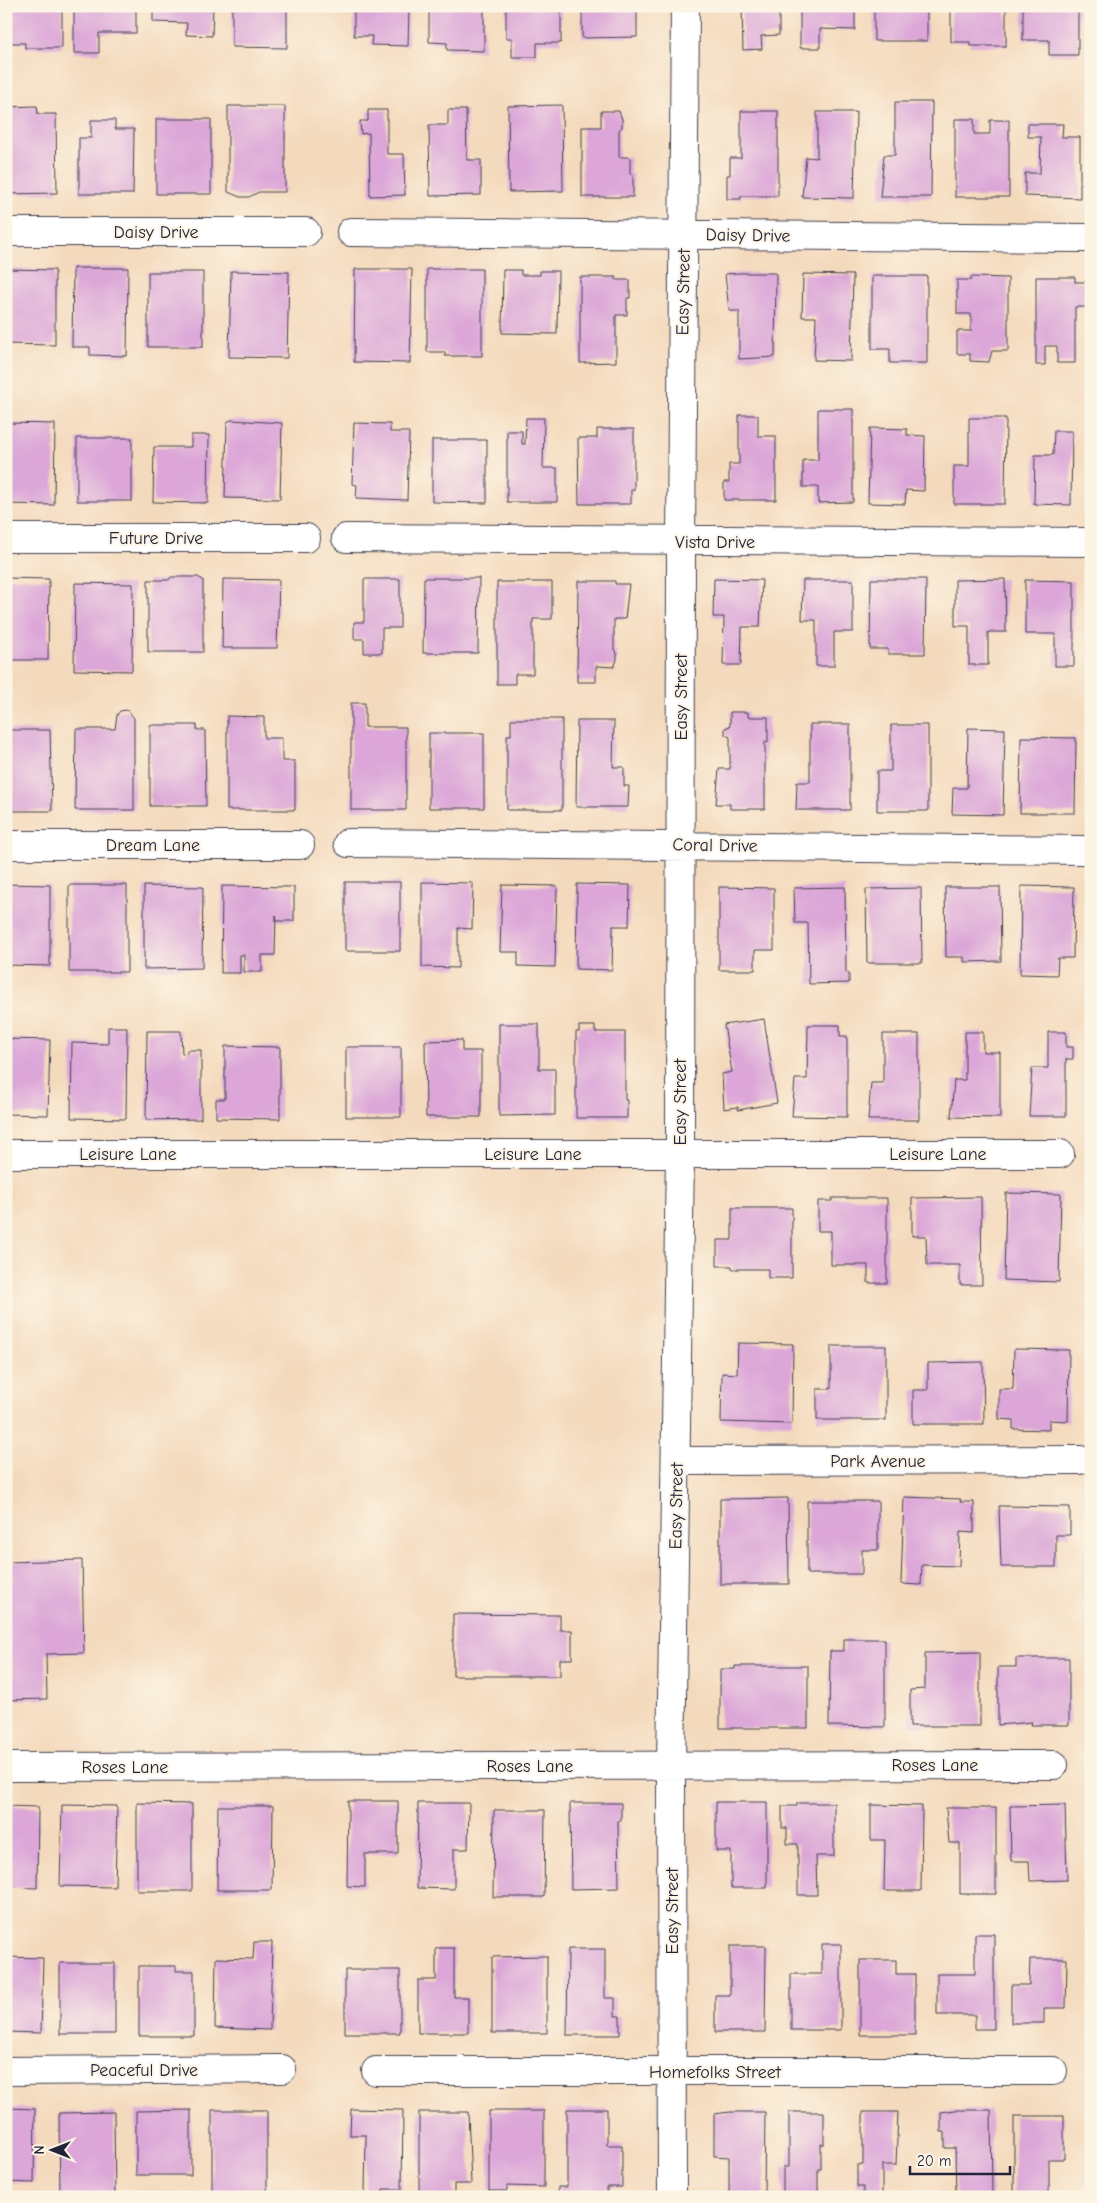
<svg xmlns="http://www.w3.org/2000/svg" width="1097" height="2203" font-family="'Comic Neue',sans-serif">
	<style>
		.building { fill: #dca7d8 }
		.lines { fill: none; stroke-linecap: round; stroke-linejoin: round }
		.minor-casing { stroke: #423e4e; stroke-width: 30 }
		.minor { stroke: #fff; stroke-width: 28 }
		.labels { text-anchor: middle; stroke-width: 4; stroke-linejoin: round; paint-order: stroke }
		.street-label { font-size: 18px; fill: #22223b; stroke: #fcf5e5 }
	</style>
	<rect width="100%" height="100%" fill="#fcf5e5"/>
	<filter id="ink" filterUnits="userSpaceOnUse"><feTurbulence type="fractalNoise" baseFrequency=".02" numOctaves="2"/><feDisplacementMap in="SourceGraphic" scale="10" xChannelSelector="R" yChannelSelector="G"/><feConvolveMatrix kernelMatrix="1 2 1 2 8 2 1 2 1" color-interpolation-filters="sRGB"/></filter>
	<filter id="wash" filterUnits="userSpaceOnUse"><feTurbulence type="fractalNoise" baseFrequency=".0096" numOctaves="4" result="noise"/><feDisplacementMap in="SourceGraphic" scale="20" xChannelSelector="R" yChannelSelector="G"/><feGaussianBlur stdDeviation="1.12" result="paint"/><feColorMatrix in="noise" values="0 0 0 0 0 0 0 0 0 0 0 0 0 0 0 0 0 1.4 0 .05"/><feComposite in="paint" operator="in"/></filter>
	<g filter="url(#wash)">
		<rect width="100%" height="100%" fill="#f4dabd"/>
		<g id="blocks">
			<path class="building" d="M6 6H62V48H25V43H6Z
				M74 6H136V33H99V53H74Z
				M153 6H213L212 36 186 35 187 23 153 22Z
				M232 6H287V48L232 47Z
				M354 6H409L408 46 371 45 372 36H354Z
				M429 6H484V51L447 50V43L429 42Z
				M506 6H561V43H537V57H512V38H506Z
				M582 6H637V37L582 38Z
				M742 6H779V35L761 36 762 49 743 50Z
				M800 6H855V30L820 29V48H800Z
				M874 6H927V41H874Z
				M951 6H1006V46H970V42H951Z
				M1023 6H1078V55H1049V40H1023Z
				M895 102H932L931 197H880L884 155H895Z
				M562 105 563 191 509 192 508 106Z
				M37 106 38 114H56L57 193 6 194V107Z
				M228 106H285V192H259L249 197H240L228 192Z
				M368 110H387V154H404L405 195 370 196 369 133 361 134 360 121H368Z
				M448 110H466L467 160H481V195L430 196 429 125H448Z
				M601 111H619L622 119V127L619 130V157H630V174H633V197H582V127H601Z
				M741 111H778V196H741V199H727V175H730V158H741Z
				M817 112H856L854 198 802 197 806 157 817 158Z
				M156 119H211V194H156Z
				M955 119H974V134H990V120H1009V197H955Z
				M91 120H115V129H134L133 194H79V138H91Z
				M1028 124H1063L1062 137H1080V198L1025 196V173H1040L1041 137H1028Z
				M73 268H128L127 356 90 355V347H72Z
				M6 269 55 270V345L6 344Z
				M355 269H412L410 363 354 362Z
				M427 269H482V356H445V352H427Z
				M503 270H521V275H540V271H558L557 334 502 333Z
				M231 271 289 272 287 358 229 357Z
				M148 272H203V347H148Z
				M739 273H776L775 357 739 359V311H729L725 274Z
				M803 274 853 275 851 361 814 360 816 317H802Z
				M872 276H927V363H890V349H872Z
				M580 277H616V280H630V298H627V315H616V362L580 363Z
				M971 277 1008 278V351H992L989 362 970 361V354H957V331H971V314H957V280H971Z
				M1036 277H1075V282H1087V307H1075V363H1057V346H1045V365H1036Z
				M818 409H853V502L818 503V487H803V460H818Z
				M739 415H758V436H776V500H724V482H729V464H739Z
				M526 418H544L543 468H557V502H507V431H522V444H525Z
				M969 418H1006L1005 504H954V466H969Z
				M231 420 282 423 280 499 225 498 227 422Z
				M6 423 55 424 54 505 6 504Z
				M354 423 390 424V432H409L407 500 356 498 357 485 352 484Z
				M870 428 907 429V435L925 436 924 491 906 490 905 504 868 503Z
				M597 429H634V490H631V504H579L578 438H597Z
				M1054 431H1072L1071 505 1034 504 1035 455H1053Z
				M191 435H209L208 503 153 502 154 447H191Z
				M77 438H132V501H77Z
				M432 440H487V503L432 502Z
				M171 577H198L203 580V652H148V580H169Z
				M6 578 49 579 48 660H6Z
				M424 578H479L478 653H423Z
				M223 579 279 580 277 648H222Z
				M364 579H400V628H382V653H364V639H354V622H364Z
				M714 579 762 580 760 627H742L741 665H723L724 617H713Z
				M871 579H926L925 654H888V649H870Z
				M1005 579 1006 632H988V665H969V626H955V580Z
				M803 580H853V632H834V666H816V620H802Z
				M1025 580 1074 581V666H1055V634H1025Z
				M578 581H615V584H629L625 619H614V650L617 653V660L614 667 596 666V682H577Z
				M497 582H552V619H533V674H515V684H497Z
				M75 583 133 584 132 671 74 670Z
				M351 703H365V727H406V810H351Z
				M127 710 134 718V810H75L76 729H115L117 715 120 711Z
				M730 712H748V717H768V742L765 741V809H730V804H716L719 769H730V737L725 735V728L730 726Z
				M227 716 264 717V738H282V761H295V810H227Z
				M511 719H562V810H507V735H511Z
				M577 721H614L613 767H624V786H629L628 807H576Z
				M810 724H850V810H796L797 782H810Z
				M150 725H197V730H205L206 806H150Z
				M891 725H928V811H877V771H891Z
				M968 728 1005 729 1003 815 952 814 953 788H967Z
				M6 730H50L52 811H6Z
				M429 733H484V808H429Z
				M1021 737 1076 738 1075 813H1020Z
				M345 882H400V951H345Z
				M422 882 473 883 472 929 458 928V968L422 967Z
				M6 884 50 885V966L6 965Z
				M577 884 630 885 629 926H613L612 970 576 969Z
				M69 885H127V972H69Z
				M502 885 557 886 555 967 518 966V952H500Z
				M144 886 203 887 202 968 144 969Z
				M222 886 294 887V921H277L276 915 275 955H262V972H244V955H240V973H221Z
				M1021 886 1074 887 1073 958H1058L1057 975 1020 974Z
				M719 887 774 888V950H755V970H719Z
				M845 887 846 973H849V983L809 984 808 923H795L794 888Z
				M945 887H1000L1001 961 964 962V957H946Z
				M921 888 922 963H867L866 889Z
				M764 1019 777 1103 738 1110V1107L724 1109 722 1074 732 1072 724 1025Z
				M499 1024H539V1069H555V1115L499 1116Z
				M808 1025H840V1036H847V1117L792 1116 795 1079H807Z
				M579 1026H595V1032H625V1100H627V1118H576V1032H579Z
				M108 1027H127L126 1119 71 1118 72 1043 108 1044Z
				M147 1031H181L182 1054 187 1053V1050H201V1119L146 1120Z
				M965 1032H983V1052H1000V1118L951 1117 954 1080H965Z
				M1048 1032H1066V1047H1073V1059H1066V1116H1029L1032 1068H1048Z
				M883 1034H919V1120H868L871 1083H883Z
				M6 1039 50 1040 48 1115 6 1114Z
				M462 1040V1051H481V1117H426L425 1041Z
				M225 1046 280 1047V1119L216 1118V1099H225Z
				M346 1047H401V1117H346Z
				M1006 1193 1061 1194 1059 1282 1004 1280Z
				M981 1197 982 1285H960V1265H927L926 1236H912V1198Z
				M832 1198H887V1283H868V1265H831V1231H818V1201H832Z
				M732 1208H792V1278H768V1269H732V1266H717V1240H732Z
				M738 1343 793 1344 792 1424 721 1422 722 1373 737 1374Z
				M831 1346H886V1420H817V1389H831Z
				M1014 1349 1069 1350 1068 1421 1049 1420V1430L1013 1429V1420L999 1419V1389H1013Z
				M983 1362 984 1424H913V1390H928V1363Z
				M904 1497 961 1499 960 1502H974V1533L960 1532 959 1566 922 1565 921 1585 901 1584Z
				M788 1498 789 1584H720V1499Z
				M807 1501H878V1550H862V1574H807Z
				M999 1506 1070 1507V1535H1056V1567H1001Z
				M82 1560 84 1653 46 1654 47 1699 6 1700V1562Z
				M453 1614 560 1615V1630H572V1659H560V1676H453Z
				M844 1639H885V1727L829 1726 830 1651H844Z
				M980 1652V1726H910V1690L925 1689V1653Z
				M1016 1658H1069V1725H1031L1032 1722 998 1725V1667H1016Z
				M735 1666H808V1728H720V1669H735Z
				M348 1801H398V1854H365V1887L347 1886Z
				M716 1802H767V1888H731V1851H716Z
				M137 1803 192 1804V1891H137Z
				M418 1803H469L468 1849H454V1889L417 1888Z
				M570 1803H621V1821H618L619 1888 571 1889Z
				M797 1803H834V1856H816L817 1895H798V1844H787V1828H782V1806H797Z
				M62 1805 117 1806 115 1887 60 1886Z
				M871 1805 922 1806 921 1891H884L885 1840H871Z
				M1065 1805 1067 1880 1030 1881 1029 1861H1011L1010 1806Z
				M6 1806 38 1807 37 1888 6 1887Z
				M218 1806H273L272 1890H217Z
				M946 1808H996V1894H960V1843H949Z
				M494 1810H545L544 1897H493Z
				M975 1934H994V2029H975V2015H937V1974H975Z
				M254 1942H272L270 2030 215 2028 216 1958 253 1959Z
				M822 1944H841V2030H791V1974H822Z
				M730 1946H766L765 2032H715V1995H730Z
				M436 1948H454V1997H468V2033H418V1980H436Z
				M568 1949H605V1998H615V2016H620V2035H567Z
				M547 1956V2033H492V1957Z
				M6 1957 43 1958 41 2033 6 2032Z
				M1030 1959H1067L1066 2008H1044V2023H1011V1985H1029Z
				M860 1960H896V1974H915V2035H860Z
				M60 1963H115V2034H60Z
				M139 1966H176V1971H194V2036H139Z
				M345 1970H400V2033H345Z
				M6 2108 35 2109 34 2183 6 2182Z
				M351 2109 403 2110 402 2189H383V2195H365L366 2135H350Z
				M567 2109H607V2145H622V2187H607V2197H558V2187H567Z
				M191 2110V2175H136V2111Z
				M212 2110H267V2194H231V2197H216V2194H212Z
				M955 2110H991L992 2197 956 2196 955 2148H945V2132H941V2112Z
				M489 2111H544V2187L507 2186V2191H489Z
				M114 2112 115 2195 60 2196 59 2113Z
				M419 2112H468L471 2184H454V2197H419Z
				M730 2112H765L764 2197H729V2157L714 2156V2114Z
				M789 2112H824V2144H821V2169H818V2197H783V2167H789Z
				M863 2112H898L896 2165H882V2197H863V2187H857V2165H863Z
				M1014 2116H1064V2159H1049V2197H1014Z"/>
		</g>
	</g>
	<g filter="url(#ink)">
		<use href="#blocks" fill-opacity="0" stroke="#423e4e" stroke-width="1"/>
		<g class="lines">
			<defs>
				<path id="minor" d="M6 232H306
					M351 232 1085 238
					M6 538H306
					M346 538 1083 542
					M348 843 1083 850
					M6 845H300
					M6 1154H1060
					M676 1461 1080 1460
					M6 1767 1054 1765
					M6 2071 282 2069
					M376 2071H1053
					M672 2197 671 1766 680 1155 681 542 685 6"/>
			</defs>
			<use href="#minor" class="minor-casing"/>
			<use href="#minor" class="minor"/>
		</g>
	</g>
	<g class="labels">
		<g class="street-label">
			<text x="156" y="238">Daisy Drive</text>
			<text transform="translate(748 235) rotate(1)" y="6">Daisy Drive</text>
			<text transform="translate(683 292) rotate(-89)" y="6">Easy Street</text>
			<text x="156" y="544">Future Drive</text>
			<text x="715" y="548">Vista Drive</text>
			<text transform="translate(681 697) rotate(-90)" y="6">Easy Street</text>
			<text x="153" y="851">Dream Lane</text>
			<text transform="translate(715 845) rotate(1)" y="6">Coral Drive</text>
			<text transform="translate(680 1102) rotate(-90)" y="6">Easy Street</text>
			<text x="128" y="1160">Leisure Lane</text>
			<text x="533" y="1160">Leisure Lane</text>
			<text x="938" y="1160">Leisure Lane</text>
			<text x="878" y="1467">Park Avenue</text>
			<text transform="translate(676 1506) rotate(-89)" y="6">Easy Street</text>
			<text x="935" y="1771">Roses Lane</text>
			<text x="530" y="1772">Roses Lane</text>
			<text x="125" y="1773">Roses Lane</text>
			<text transform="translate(672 1911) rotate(-90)" y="6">Easy Street</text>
			<text x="144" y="2076">Peaceful Drive</text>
			<text x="715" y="2078">Homefolks Street</text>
		</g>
	</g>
	<rect width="1097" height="2203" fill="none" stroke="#fcf5e5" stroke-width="25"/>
	<g transform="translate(52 2150) rotate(270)" stroke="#fcf5e5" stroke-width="4" paint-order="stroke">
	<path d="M0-4L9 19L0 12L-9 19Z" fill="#22223b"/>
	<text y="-8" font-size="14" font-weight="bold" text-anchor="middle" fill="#22223b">N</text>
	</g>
	<path d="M910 2166v8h100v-8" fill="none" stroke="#22223b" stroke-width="2.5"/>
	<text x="917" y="2166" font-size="15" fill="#22223b" stroke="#fcf5e5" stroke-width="4" paint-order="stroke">20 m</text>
</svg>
